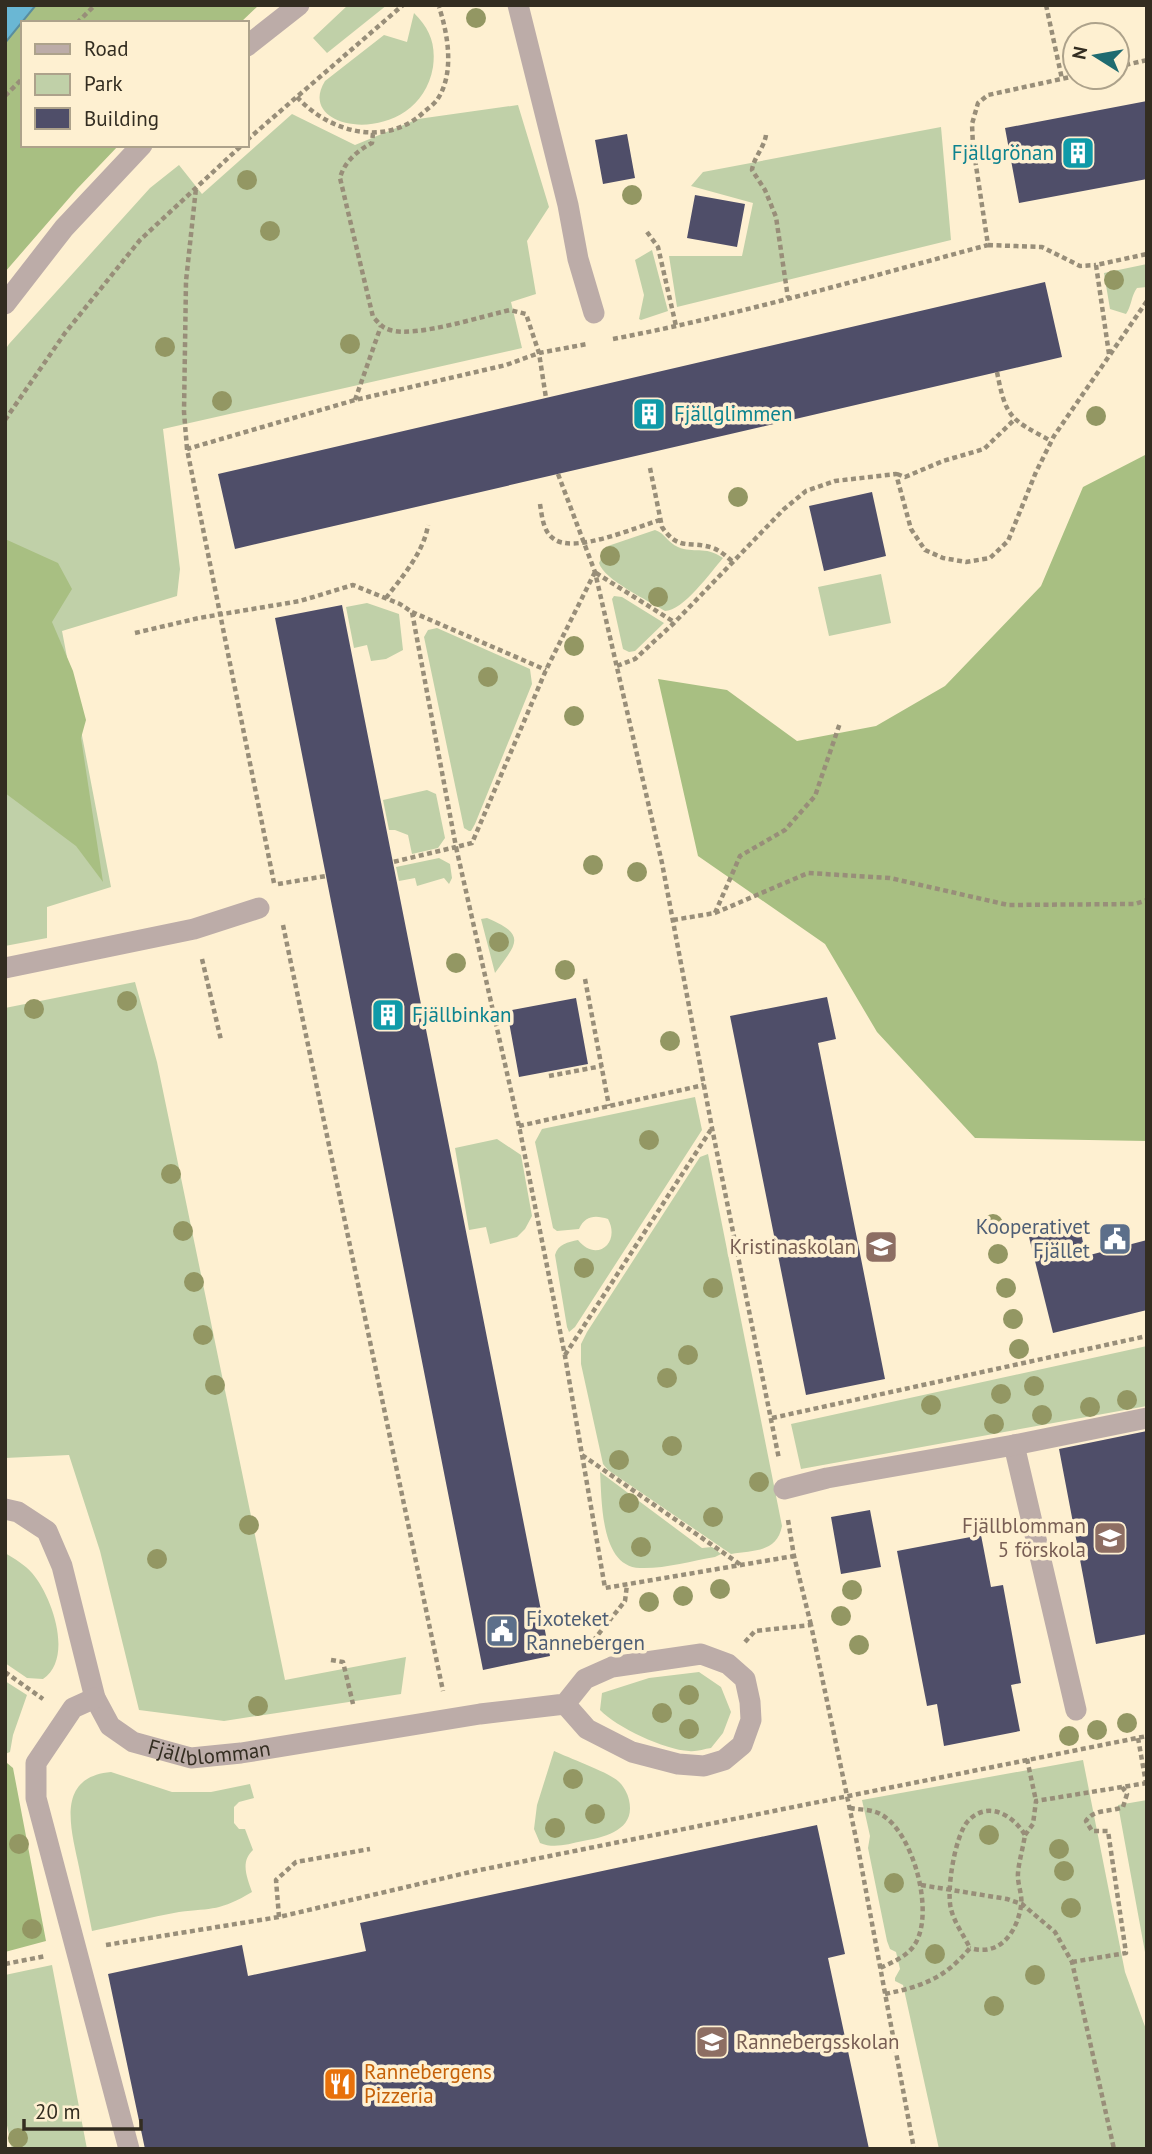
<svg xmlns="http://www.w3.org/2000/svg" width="1152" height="2154" font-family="'PT Sans',sans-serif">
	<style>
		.green { fill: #c0d0a8 }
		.forest { fill: #a8bf82 }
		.water { fill: #6ab7d4; stroke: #5a8e9e; stroke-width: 2 }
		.building { fill: #4f4e69 }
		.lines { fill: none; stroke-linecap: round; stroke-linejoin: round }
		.path { stroke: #988e79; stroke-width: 4.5; stroke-dasharray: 5 3.5; stroke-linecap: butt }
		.lane { stroke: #bcaca8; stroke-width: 21 }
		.street { stroke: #bcaca8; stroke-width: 21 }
		.tree { fill: #939763 }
		.labels { text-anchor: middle; stroke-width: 7; stroke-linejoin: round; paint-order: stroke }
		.culture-label { font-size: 21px; fill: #0d838f; stroke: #fef0d1; text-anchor: start }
		.service-label { font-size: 21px; fill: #4e5e75; stroke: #fef0d1; text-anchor: end }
		.education-label { font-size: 21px; fill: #785e54; stroke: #fef0d1; text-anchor: end }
		.street-label { font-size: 21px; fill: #332d21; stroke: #fef0d1 }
		.food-label { font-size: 21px; fill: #c56008; stroke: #fef0d1; text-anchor: start }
	</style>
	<rect width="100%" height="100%" fill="#fef0d1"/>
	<path class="green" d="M348 5H387L327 53 313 38Z
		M414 13C430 29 436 44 433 67 419 149 292 134 325 81L384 35 407 42Z
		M518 105 549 207 527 241 536 294 511 302 522 348 163 429 180 569 177 596 62 631 111 887 47 907V938L5 946V350L9 344 150 188 179 165 202 194 292 114 355 145 418 119Z
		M941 127 951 240 677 307 669 256H742L753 203 691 186 703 172Z
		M652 250 668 311 641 320 639 319 644 295 635 260Z
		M1147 264V287L1137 288C1131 296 1132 305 1126 314L1110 309 1104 273Z
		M655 530C665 533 668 543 678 547 694 554 704 545 723 558 711 572 683 611 665 611 649 601 604 580 599 563L608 546Z
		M881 574 891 623 829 636 818 587Z
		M614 596 622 597 664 623 635 651 629 652 623 649 612 599Z
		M367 603 399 614 403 650 386 659 371 661 367 645 354 648 346 607Z
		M437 628 530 669 532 684 475 824 471 831H469L464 828 424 637 428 630Z
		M427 790 436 794 445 838 438 848 412 854 408 835 395 830H389L383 800Z
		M439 858 450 864 452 878 449 884 444 878 417 886 415 878 399 881 396 867Z
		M487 918C528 935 516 944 495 973L481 919Z
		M135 982 157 1062 285 1680 406 1657 401 1694 224 1721 139 1710 100 1551 69 1455 5 1458V1008Z
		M695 1097 702 1130 575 1327 569 1332 567 1327 555 1255C558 1244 568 1242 578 1240 596 1263 621 1243 608 1219 596 1215 585 1215 579 1229L557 1231 553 1228 535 1142 542 1129Z
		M497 1139 521 1155 532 1216 525 1229 517 1237 490 1244 486 1227 469 1230 455 1148Z
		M708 1154 782 1526C777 1553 753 1550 731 1554L608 1470 603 1464 581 1364V1344L587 1332 700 1157Z
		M1147 1346V1406L801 1469 791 1424Z
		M600 1472 702 1548 712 1547 721 1554 715 1557C691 1561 664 1569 640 1568 600 1567 602 1500 600 1472Z
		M5 1553C15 1559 25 1565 32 1573 52 1596 74 1658 43 1679L27 1678 5 1663Z
		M699 1672 721 1687 731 1712 723 1733 711 1748C704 1749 696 1752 689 1751 665 1750 616 1727 600 1710L602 1693 649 1678Z
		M5 1681 27 1695 13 1735 10 1752 5 1754Z
		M554 1751C569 1758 608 1772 618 1781 623 1785 628 1794 629 1800 636 1830 605 1837 583 1841 568 1844 554 1849 540 1843L534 1829 537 1805Z
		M1083 1760 1125 1972 1147 2032V2149H939L903 1985 895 1981V1978L900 1969 896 1952 890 1949 887 1941 868 1848 870 1836 862 1800Z
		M111 1772 172 1792H211L250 1784 254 1798 239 1802 234 1807V1823L239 1829H245L253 1850C240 1862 247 1877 252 1892 220 1911 213 1908 179 1912 150 1917 121 1925 92 1931 88 1910 83 1889 79 1867 71 1829 55 1777 111 1772Z
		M1147 1800V1963L1118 1805Z
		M52 1965 87 2149H12L5 2116V1975Z"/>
	<path class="forest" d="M36 5H259L240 23H23V145H119L77 189 5 272V43Z
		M1147 454V1141L975 1138 877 1032 825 944 698 856 658 679 727 690 797 741 876 726 945 686 1041 586 1083 487Z
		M5 539 58 563 72 589 52 622 73 671 86 720 81 738 103 882 76 846 5 793Z
		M7 1763 13 1768 46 1941 5 1952Z"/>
	<path class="water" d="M5 5H36L5 43Z"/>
	<path class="building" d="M1147 101V179L1019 203 1005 128Z
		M627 134 635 178 603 184 595 140Z
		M695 195 745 204 737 247 687 238Z
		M1045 282 1062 357 235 549 218 474Z
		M872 492 886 556 824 571 809 506Z
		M342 605 550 1656 483 1670 275 618Z
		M827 997 836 1039 818 1043 885 1379 806 1395 730 1016Z
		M576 998 588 1064 519 1077 507 1011Z
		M1079 1224 1086 1256 1147 1240V1310L1053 1333 1029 1237Z
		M1147 1431V1634L1096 1644 1059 1449Z
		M870 1510 881 1567 841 1574 831 1517Z
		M981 1535 991 1587 1003 1585 1021 1683 1011 1685 1020 1731 944 1746 937 1704 927 1706 897 1551Z
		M817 1825 845 1954 828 1958 869 2149H145L108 1974 242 1945 248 1976 366 1951 360 1923Z"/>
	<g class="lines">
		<path class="path" d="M1046 5 1062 79
			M77 23 95 5
			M1117 67 1147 60
			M5 96 23 78
			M297 97C330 133 387 148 425 111 429 108 434 104 437 100 455 74 448 34 439 7
			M373 133 372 143C358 150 344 162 340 178L373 317C379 323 382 328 390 330 415 338 483 316 510 310L526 314 539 353 546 398
			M766 135C764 148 754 157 752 170L765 190 776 217 788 298
			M247 140 403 5
			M647 232 658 247 676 326
			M988 245 1042 247 1080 266 1096 265
			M613 339C739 315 864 278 988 245L973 146 972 124 978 103 988 95 1075 76
			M1109 354 1096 265 1147 254
			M997 372C1006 419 1011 419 1051 441
			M355 400 381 326
			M5 420 65 333 140 240 242 145
			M187 449 184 412 186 281 196 188
			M650 468 662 527C679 552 690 540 713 548 721 551 727 557 733 562
			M558 474 595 572 662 863 712 1128 779 1459
			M897 474 905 477 943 461 984 449 1014 420
			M540 504C542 516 543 532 554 539 574 554 637 527 660 520
			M595 572 546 670 472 843 456 847 519 1126 565 1356 605 1588 794 1556
			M596 573 674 622
			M386 598C402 577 424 552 428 525
			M412 612 546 670
			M135 633 199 618 300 601 353 585 400 604 412 612 456 847 393 862
			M617 666 635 659 674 623 784 509 806 491 835 481 896 474 911 529 925 550 943 558 966 562 990 558 1008 541 1036 472 1054 436 1147 301
			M274 883 187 449 355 400 506 365 539 353 587 344
			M278 884 326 876
			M715 913 740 856 785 830 815 796 840 723
			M673 920 715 913 808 873 890 878 1008 905 1135 904 1147 900
			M283 925 443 1691
			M202 959 221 1040
			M585 979 609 1106
			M549 1076 602 1066
			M519 1126 704 1085
			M565 1355 712 1128
			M772 1418 1147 1336
			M582 1455 741 1565
			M788 1520 794 1556 811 1625
			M593 1641 625 1601 627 1585
			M745 1642 755 1631 811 1625 858 1848 914 2149
			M331 1660 343 1662 353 1704
			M5 1672 43 1699
			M1138 1738 1146 1783
			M1027 1759 1036 1801
			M850 1808C860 1810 873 1809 882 1815 913 1833 935 1912 915 1944 908 1956 893 1962 880 1968
			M1025 1835 1033 1824 1036 1801 1122 1787
			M921 1885 1007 1899 1022 1904 1055 1932 1072 1962 1114 2149
			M279 1917 276 1880 296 1862 370 1849
			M106 1945 279 1917 470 1872 1147 1736
			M1072 1962 1126 1953 1108 1831H1092L1086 1821C1093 1809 1111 1812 1123 1807L1127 1794 1122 1787 1147 1783
			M5 1964 46 1956
			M885 1994C923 1986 944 1979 970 1948 964 1936 954 1922 951 1909 946 1891 955 1835 968 1821 988 1800 1013 1815 1025 1835 1023 1848 1019 1861 1018 1873 1017 1884 1023 1895 1021 1906 1017 1932 1000 1957 970 1948"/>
		<g class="lane">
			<path d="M1014 1445 1076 1710"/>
			<path d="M784 1489 827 1478 1014 1445 1147 1418"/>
			<path id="s1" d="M5 1509 18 1512 47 1531 62 1566 95 1698 110 1726 133 1742 191 1758 241 1753 480 1714 565 1704 585 1679 612 1667 701 1654 728 1664 745 1679 750 1702 751 1720 742 1745 724 1760 704 1766 678 1764 632 1752 587 1729 565 1704"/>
			<path d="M95 1698 73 1708 36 1763V1798L129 2149"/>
		</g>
		<path class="street" d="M518 5 568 205 578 259 594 313
			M247 46 299 5
			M5 304 64 228 142 145
			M5 968 194 929 259 908"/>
	</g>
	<g class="tree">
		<circle cx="476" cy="18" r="10"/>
		<circle cx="247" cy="180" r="10"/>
		<circle cx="632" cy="195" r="10"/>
		<circle cx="270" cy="231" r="10"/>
		<circle cx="1114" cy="280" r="10"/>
		<circle cx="350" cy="344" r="10"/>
		<circle cx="165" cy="347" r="10"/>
		<circle cx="222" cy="401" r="10"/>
		<circle cx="1096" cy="416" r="10"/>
		<circle cx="738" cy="497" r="10"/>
		<circle cx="610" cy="556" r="10"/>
		<circle cx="658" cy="597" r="10"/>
		<circle cx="574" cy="646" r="10"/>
		<circle cx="488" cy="677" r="10"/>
		<circle cx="574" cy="716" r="10"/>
		<circle cx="593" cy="865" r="10"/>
		<circle cx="637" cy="872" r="10"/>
		<circle cx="499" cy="942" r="10"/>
		<circle cx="456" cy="963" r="10"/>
		<circle cx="565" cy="970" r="10"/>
		<circle cx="127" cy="1001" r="10"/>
		<circle cx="34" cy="1009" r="10"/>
		<circle cx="670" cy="1041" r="10"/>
		<circle cx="649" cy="1140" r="10"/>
		<circle cx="171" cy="1174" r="10"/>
		<circle cx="993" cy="1224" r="10"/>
		<circle cx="183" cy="1231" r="10"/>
		<circle cx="998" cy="1254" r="10"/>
		<circle cx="584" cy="1268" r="10"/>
		<circle cx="194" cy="1282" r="10"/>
		<circle cx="713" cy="1288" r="10"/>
		<circle cx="1006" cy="1288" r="10"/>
		<circle cx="1013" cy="1319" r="10"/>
		<circle cx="203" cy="1335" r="10"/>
		<circle cx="1019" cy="1349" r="10"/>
		<circle cx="688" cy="1355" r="10"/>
		<circle cx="667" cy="1378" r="10"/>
		<circle cx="215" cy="1385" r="10"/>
		<circle cx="1034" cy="1386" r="10"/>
		<circle cx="1001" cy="1394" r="10"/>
		<circle cx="1127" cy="1400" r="10"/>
		<circle cx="931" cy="1405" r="10"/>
		<circle cx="1090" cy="1407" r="10"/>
		<circle cx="1042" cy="1415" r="10"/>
		<circle cx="994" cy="1424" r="10"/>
		<circle cx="672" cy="1446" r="10"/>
		<circle cx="619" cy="1460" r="10"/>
		<circle cx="759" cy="1482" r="10"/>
		<circle cx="629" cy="1503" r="10"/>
		<circle cx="713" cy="1517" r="10"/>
		<circle cx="249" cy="1525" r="10"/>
		<circle cx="641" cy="1547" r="10"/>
		<circle cx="157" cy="1559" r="10"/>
		<circle cx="720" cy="1589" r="10"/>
		<circle cx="852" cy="1590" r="10"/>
		<circle cx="683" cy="1596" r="10"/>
		<circle cx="649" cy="1602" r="10"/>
		<circle cx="841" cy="1616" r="10"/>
		<circle cx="859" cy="1645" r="10"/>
		<circle cx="689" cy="1695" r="10"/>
		<circle cx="258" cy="1706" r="10"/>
		<circle cx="662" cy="1713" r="10"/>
		<circle cx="1127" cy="1723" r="10"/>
		<circle cx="689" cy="1729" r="10"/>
		<circle cx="1097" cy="1730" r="10"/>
		<circle cx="1069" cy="1736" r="10"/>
		<circle cx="573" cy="1779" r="10"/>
		<circle cx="595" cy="1814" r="10"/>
		<circle cx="555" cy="1828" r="10"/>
		<circle cx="989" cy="1835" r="10"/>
		<circle cx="19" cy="1844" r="10"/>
		<circle cx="1059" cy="1849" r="10"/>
		<circle cx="1064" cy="1871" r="10"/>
		<circle cx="894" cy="1883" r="10"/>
		<circle cx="1071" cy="1908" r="10"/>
		<circle cx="32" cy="1929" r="10"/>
		<circle cx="935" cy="1954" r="10"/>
		<circle cx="1035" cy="1975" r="10"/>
		<circle cx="994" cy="2006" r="10"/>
		<circle cx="18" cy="2138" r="10"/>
	</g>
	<defs>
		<symbol id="building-square" viewBox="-11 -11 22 22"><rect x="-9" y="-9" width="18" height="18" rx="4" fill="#0f9aa8" stroke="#fef0d1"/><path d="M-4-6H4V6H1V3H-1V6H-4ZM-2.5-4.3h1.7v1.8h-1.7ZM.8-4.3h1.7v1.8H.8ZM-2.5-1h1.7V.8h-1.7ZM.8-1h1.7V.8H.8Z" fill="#fff"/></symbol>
		<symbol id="civic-square" viewBox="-11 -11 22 22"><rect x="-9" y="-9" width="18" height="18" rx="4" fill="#5c6f8a" stroke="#fef0d1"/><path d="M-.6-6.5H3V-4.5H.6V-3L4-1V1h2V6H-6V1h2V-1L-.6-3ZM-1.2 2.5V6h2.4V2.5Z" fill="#fff"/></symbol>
		<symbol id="school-square" viewBox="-11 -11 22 22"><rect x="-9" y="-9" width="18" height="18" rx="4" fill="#8d6e63" stroke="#fef0d1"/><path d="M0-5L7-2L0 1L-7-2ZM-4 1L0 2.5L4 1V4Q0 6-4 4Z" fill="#fff"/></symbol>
		<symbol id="restaurant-square" viewBox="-11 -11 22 22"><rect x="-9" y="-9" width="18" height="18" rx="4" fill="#e8710a" stroke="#fef0d1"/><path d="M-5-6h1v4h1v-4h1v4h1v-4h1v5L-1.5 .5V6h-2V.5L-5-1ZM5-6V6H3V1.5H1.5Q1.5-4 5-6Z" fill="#fff"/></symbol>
	</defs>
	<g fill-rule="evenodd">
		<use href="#building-square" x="1059" y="134" width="38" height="38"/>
		<use href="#building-square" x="630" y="395" width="38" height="38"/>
		<use href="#building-square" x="369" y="996" width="38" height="38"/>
		<use href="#civic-square" x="1096" y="1220" width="38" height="38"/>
		<use href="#school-square" x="862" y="1228" width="38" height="38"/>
		<use href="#school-square" x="1091" y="1519" width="38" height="38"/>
		<use href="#civic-square" x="483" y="1612" width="38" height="38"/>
		<use href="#school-square" x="693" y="2023" width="38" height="38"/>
		<use href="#restaurant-square" x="321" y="2065" width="38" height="38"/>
	</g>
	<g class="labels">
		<g class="culture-label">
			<text x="1054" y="160" text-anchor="end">Fjällgrönan</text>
			<text x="674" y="421">Fjällglimmen</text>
			<text x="412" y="1022">Fjällbinkan</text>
		</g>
		<g class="service-label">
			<text x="1090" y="1234">Kooperativet<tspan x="1090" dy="24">Fjället</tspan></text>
			<text x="526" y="1626" text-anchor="start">Fixoteket<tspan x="526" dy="24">Rannebergen</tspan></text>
		</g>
		<g class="education-label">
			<text x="856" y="1254">Kristinaskolan</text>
			<text x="1086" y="1533">Fjällblomman<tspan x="1086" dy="24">5 förskola</tspan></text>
			<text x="736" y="2049" text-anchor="start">Rannebergsskolan</text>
		</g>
		<g class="street-label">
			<text dy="7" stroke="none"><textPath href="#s1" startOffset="360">Fjällblomman</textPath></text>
		</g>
		<g class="food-label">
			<text x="364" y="2079">Rannebergens<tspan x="364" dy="24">Pizzeria</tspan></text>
		</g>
	</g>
	<rect width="1152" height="2154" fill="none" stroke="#332d21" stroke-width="14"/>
	<rect x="21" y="21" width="228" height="126" fill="#fef0d1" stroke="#ada28b" stroke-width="2"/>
	<rect x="35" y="44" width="35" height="10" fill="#bcaca8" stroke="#ada28b" stroke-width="2"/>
	<text x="84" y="56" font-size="21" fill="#332d21">Road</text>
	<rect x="35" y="74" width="35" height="21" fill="#c0d0a8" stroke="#ada28b" stroke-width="2"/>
	<text x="84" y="91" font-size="21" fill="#332d21">Park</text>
	<rect x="35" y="108" width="35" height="21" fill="#4f4e69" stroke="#ada28b" stroke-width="2"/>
	<text x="84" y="126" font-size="21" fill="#332d21">Building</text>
	<g transform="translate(1096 56) rotate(281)"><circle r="33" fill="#fef0d1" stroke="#ada28b" stroke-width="2"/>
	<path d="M0-5L12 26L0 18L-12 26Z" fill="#1f6b70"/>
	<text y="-10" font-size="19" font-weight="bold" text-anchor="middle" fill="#332d21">N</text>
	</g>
	<path d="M24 2119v10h117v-10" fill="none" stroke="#332d21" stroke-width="3.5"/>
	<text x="35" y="2119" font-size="21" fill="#332d21" stroke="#fef0d1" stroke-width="5" paint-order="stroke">20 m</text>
</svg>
